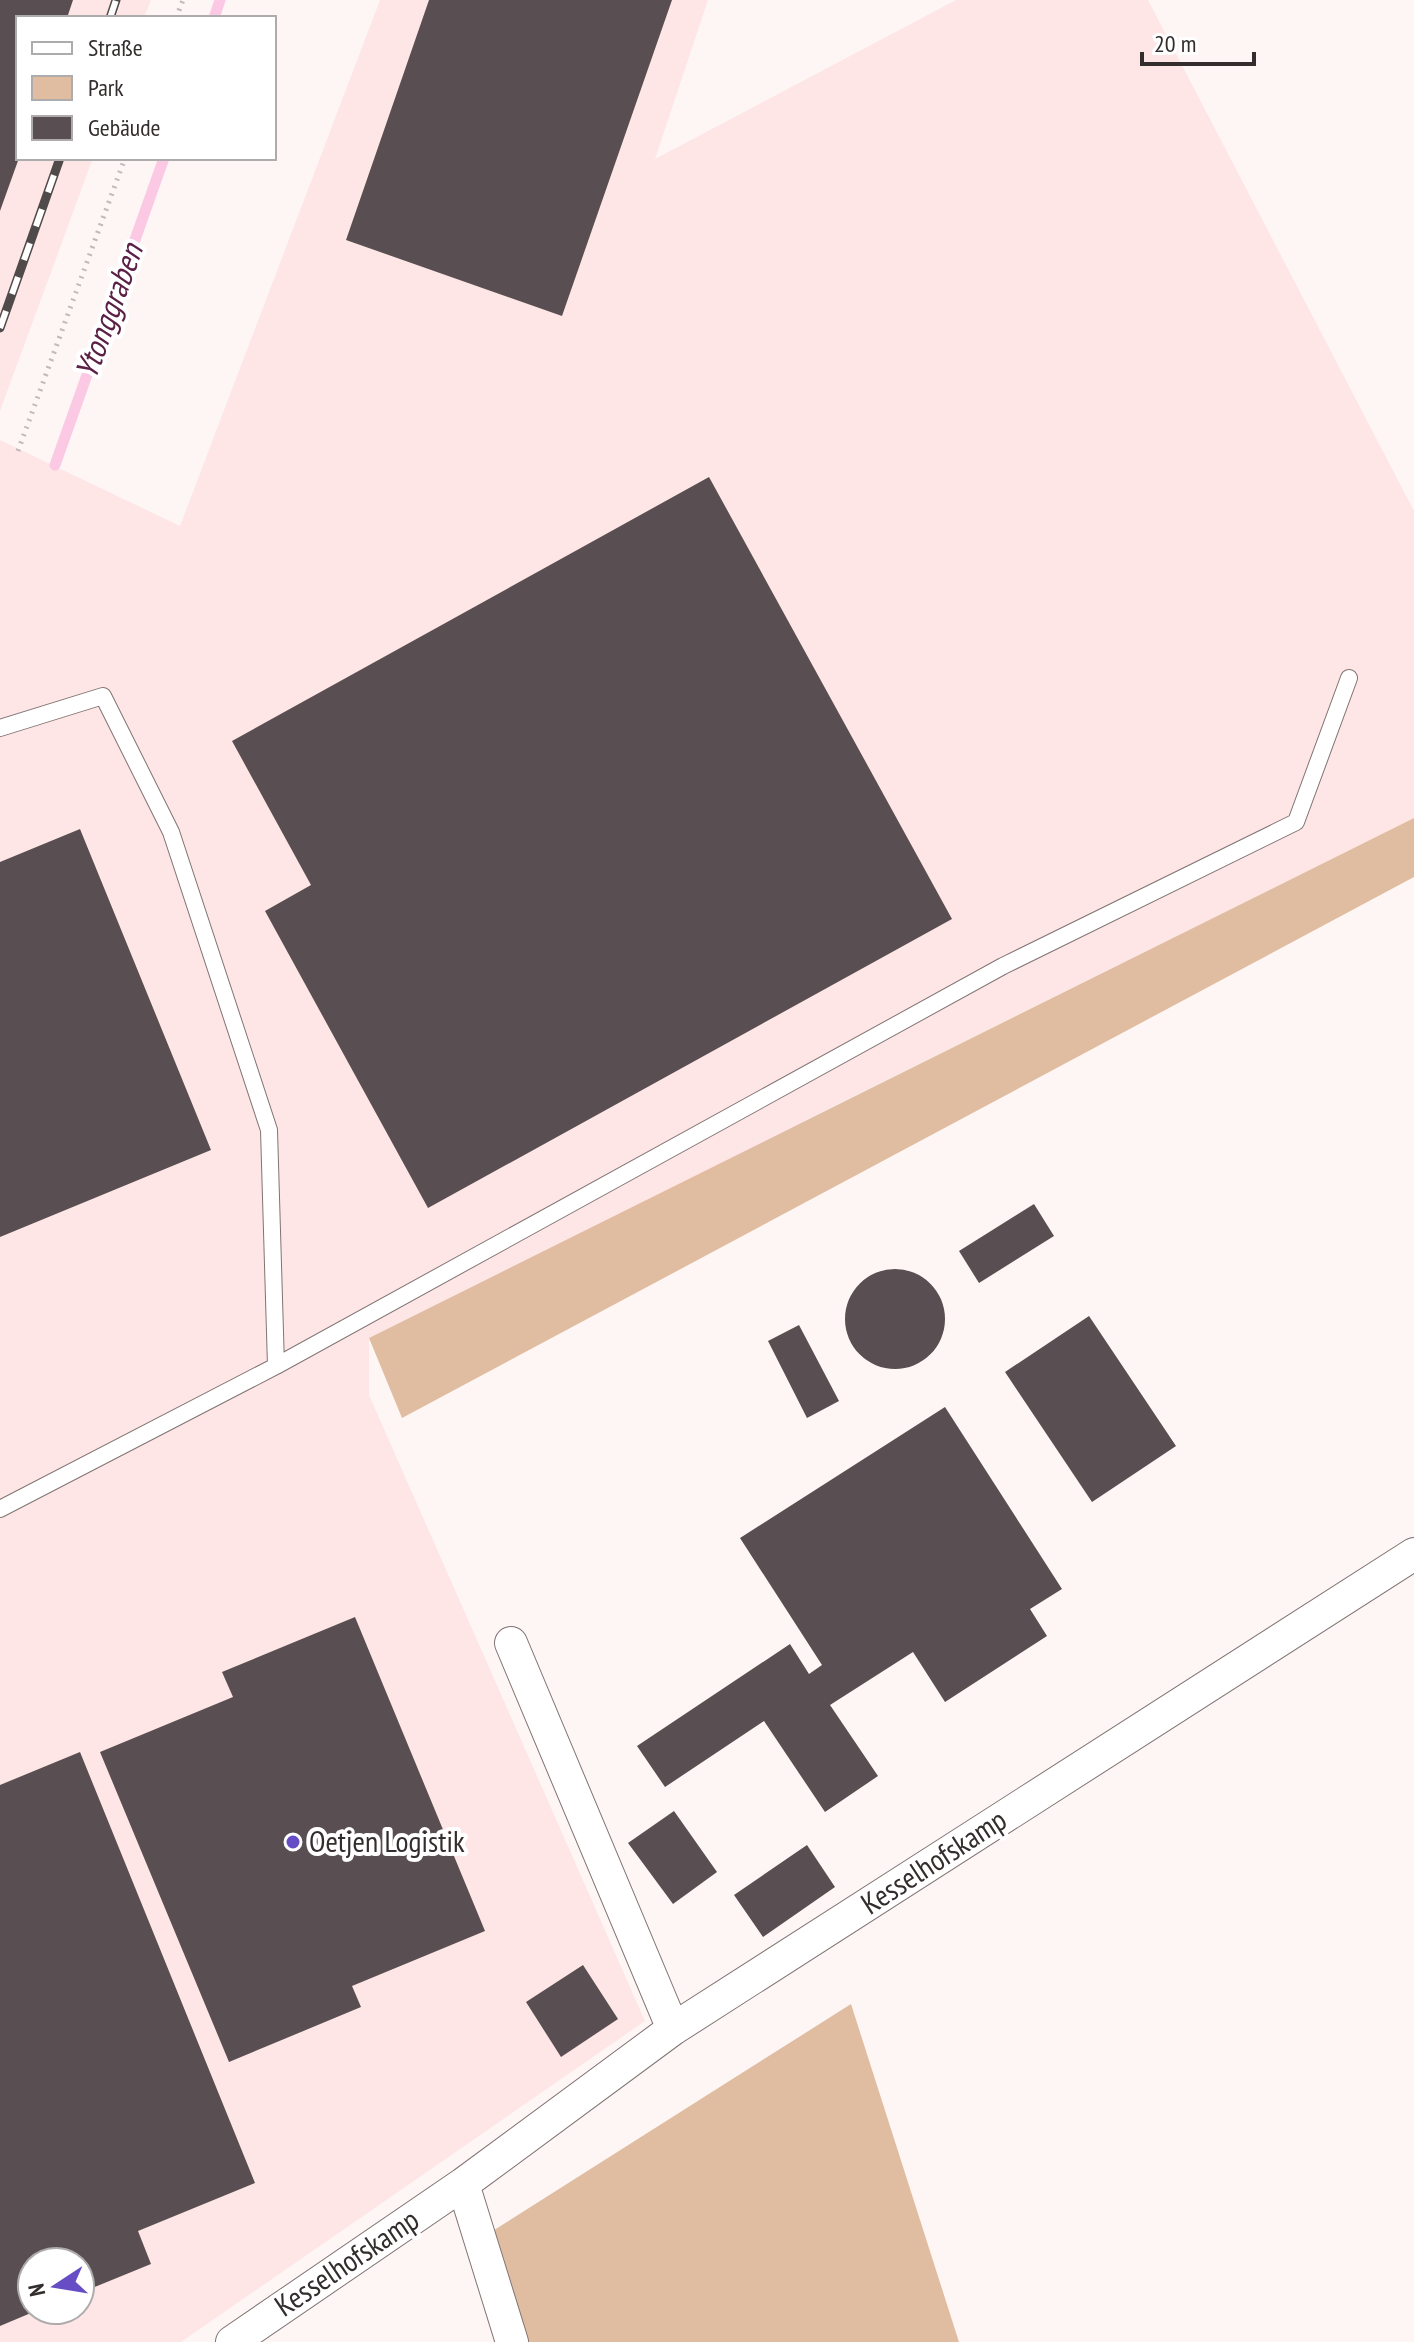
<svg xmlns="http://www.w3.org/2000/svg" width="1414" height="2342" font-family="'PT Sans Narrow',sans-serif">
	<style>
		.built { fill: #fde6e5; fill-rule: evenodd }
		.green { fill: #e0bda1 }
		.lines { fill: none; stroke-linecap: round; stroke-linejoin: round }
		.stream { stroke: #fcc9e5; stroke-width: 11 }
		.building { fill: #594e51 }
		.lane-casing { stroke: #807473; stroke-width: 18 }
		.street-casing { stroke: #807473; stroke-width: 34 }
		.path { stroke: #c1bab9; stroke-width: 5; stroke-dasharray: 2 6; stroke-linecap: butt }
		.lane { stroke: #fff; stroke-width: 16 }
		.street { stroke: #fff; stroke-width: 32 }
		.rail-casing { stroke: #504b4a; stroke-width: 9 }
		.rail { stroke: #fff; stroke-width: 6; stroke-dasharray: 18; stroke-linecap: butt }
		.poi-dot { fill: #664dc6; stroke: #fff; stroke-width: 3 }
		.labels { text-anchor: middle; stroke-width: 8; stroke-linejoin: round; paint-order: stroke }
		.poi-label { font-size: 30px; fill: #332e2d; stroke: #fff; text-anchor: start }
		.street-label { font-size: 30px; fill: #332e2d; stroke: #fff }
		.water-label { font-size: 32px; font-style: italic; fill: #5b2045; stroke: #fff }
	</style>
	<rect width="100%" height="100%" fill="#fef6f5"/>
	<path class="built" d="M0 0H151L144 18H18V158H93L0 411Z
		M380 0H708L655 159 956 0H1148L1414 511V818L369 1338V1395L645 2021 181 2342H0V440L180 526ZM32 2262H80V2310H32Z"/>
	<path class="green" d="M1414 818V877L402 1418 369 1338Z
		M851 2004 959 2342H512L480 2239Z"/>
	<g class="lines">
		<path class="stream" d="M214 18 220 0
			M55 465 164 158"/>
	</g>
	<path class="building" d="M0 0H73L67 18H18L19 158 0 211Z
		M429 0H672L562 316 346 240Z
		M709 477 952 919 428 1208 265 911 311 885 232 741Z
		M80 829 211 1150 0 1237V862Z
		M1034 1204 1054 1236 979 1283 959 1251Z
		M845 1319a50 50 0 1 1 100 0a50 50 0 1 1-100 0Z
		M1089 1316 1176 1446 1092 1502 1005 1372Z
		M799 1325 839 1401 807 1418 768 1341Z
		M945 1407 1062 1589 1030 1609 1047 1636 945 1702 913 1652 830 1705 878 1776 825 1812 764 1721 665 1787 637 1746 790 1644 809 1674 822 1665 740 1538Z
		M355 1617 485 1931 352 1986 361 2007 229 2062 100 1752 233 1697 222 1672Z
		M80 1752 255 2183 138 2231 151 2264 80 2293V2262H32V2310H38L0 2326V1785Z
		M674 1811 717 1872 673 1904 628 1843Z
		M807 1845 835 1887 763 1937 734 1895Z
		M583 1965 618 2019 561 2057 526 2002Z"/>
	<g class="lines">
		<defs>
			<path id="lane" d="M0 728 103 696 171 832 269 1130 276 1366
				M0 1509 276 1366 1003 966 1296 822 1349 678"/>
			<path id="street" d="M511 1643 673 2029
				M463 2184 512 2342
				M232 2342 463 2184 673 2029 1414 1554"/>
		</defs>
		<use href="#lane" class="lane-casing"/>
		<use href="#street" class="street-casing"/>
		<path class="path" d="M176 18 183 0
			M18 451 125 158"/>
		<use href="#lane" class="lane"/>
		<use href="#street" class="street"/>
		<defs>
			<path id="rail" d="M110 18 116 0
				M0 328 60 158"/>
		</defs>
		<use href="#rail" class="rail-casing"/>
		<use href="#rail" class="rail"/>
	</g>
	<circle class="poi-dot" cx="293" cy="1842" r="8"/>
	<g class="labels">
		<g class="poi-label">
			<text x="309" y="1852">Oetjen Logistik</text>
		</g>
		<g class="street-label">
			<text transform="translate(934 1862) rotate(-33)" y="10">Kesselhofskamp</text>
			<text transform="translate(347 2263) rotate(-34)" y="10">Kesselhofskamp</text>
		</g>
		<g class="water-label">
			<text transform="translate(109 311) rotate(-70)" y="11">Ytonggraben</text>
		</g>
	</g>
	<rect x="16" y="16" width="260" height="144" fill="#ffffff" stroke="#adabab" stroke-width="2"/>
	<rect x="32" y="42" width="40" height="12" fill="#ffffff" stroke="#adabab" stroke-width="2"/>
	<text x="88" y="56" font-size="24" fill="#332e2d">Straße</text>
	<rect x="32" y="76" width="40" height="24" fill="#e0bda1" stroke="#adabab" stroke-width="2"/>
	<text x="88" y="96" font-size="24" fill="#332e2d">Park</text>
	<rect x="32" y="116" width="40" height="24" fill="#594e51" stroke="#adabab" stroke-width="2"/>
	<text x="88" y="136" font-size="24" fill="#332e2d">Gebäude</text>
	<g transform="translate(56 2286) rotate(258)"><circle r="38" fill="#ffffff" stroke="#adabab" stroke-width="2"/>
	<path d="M0-6L14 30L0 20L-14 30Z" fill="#664dc6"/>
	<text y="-12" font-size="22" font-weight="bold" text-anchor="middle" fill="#332e2d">N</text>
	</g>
	<path d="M1142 52v12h112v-12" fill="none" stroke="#332e2d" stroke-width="4"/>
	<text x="1154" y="52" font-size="24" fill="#332e2d" stroke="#ffffff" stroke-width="6" paint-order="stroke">20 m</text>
</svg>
